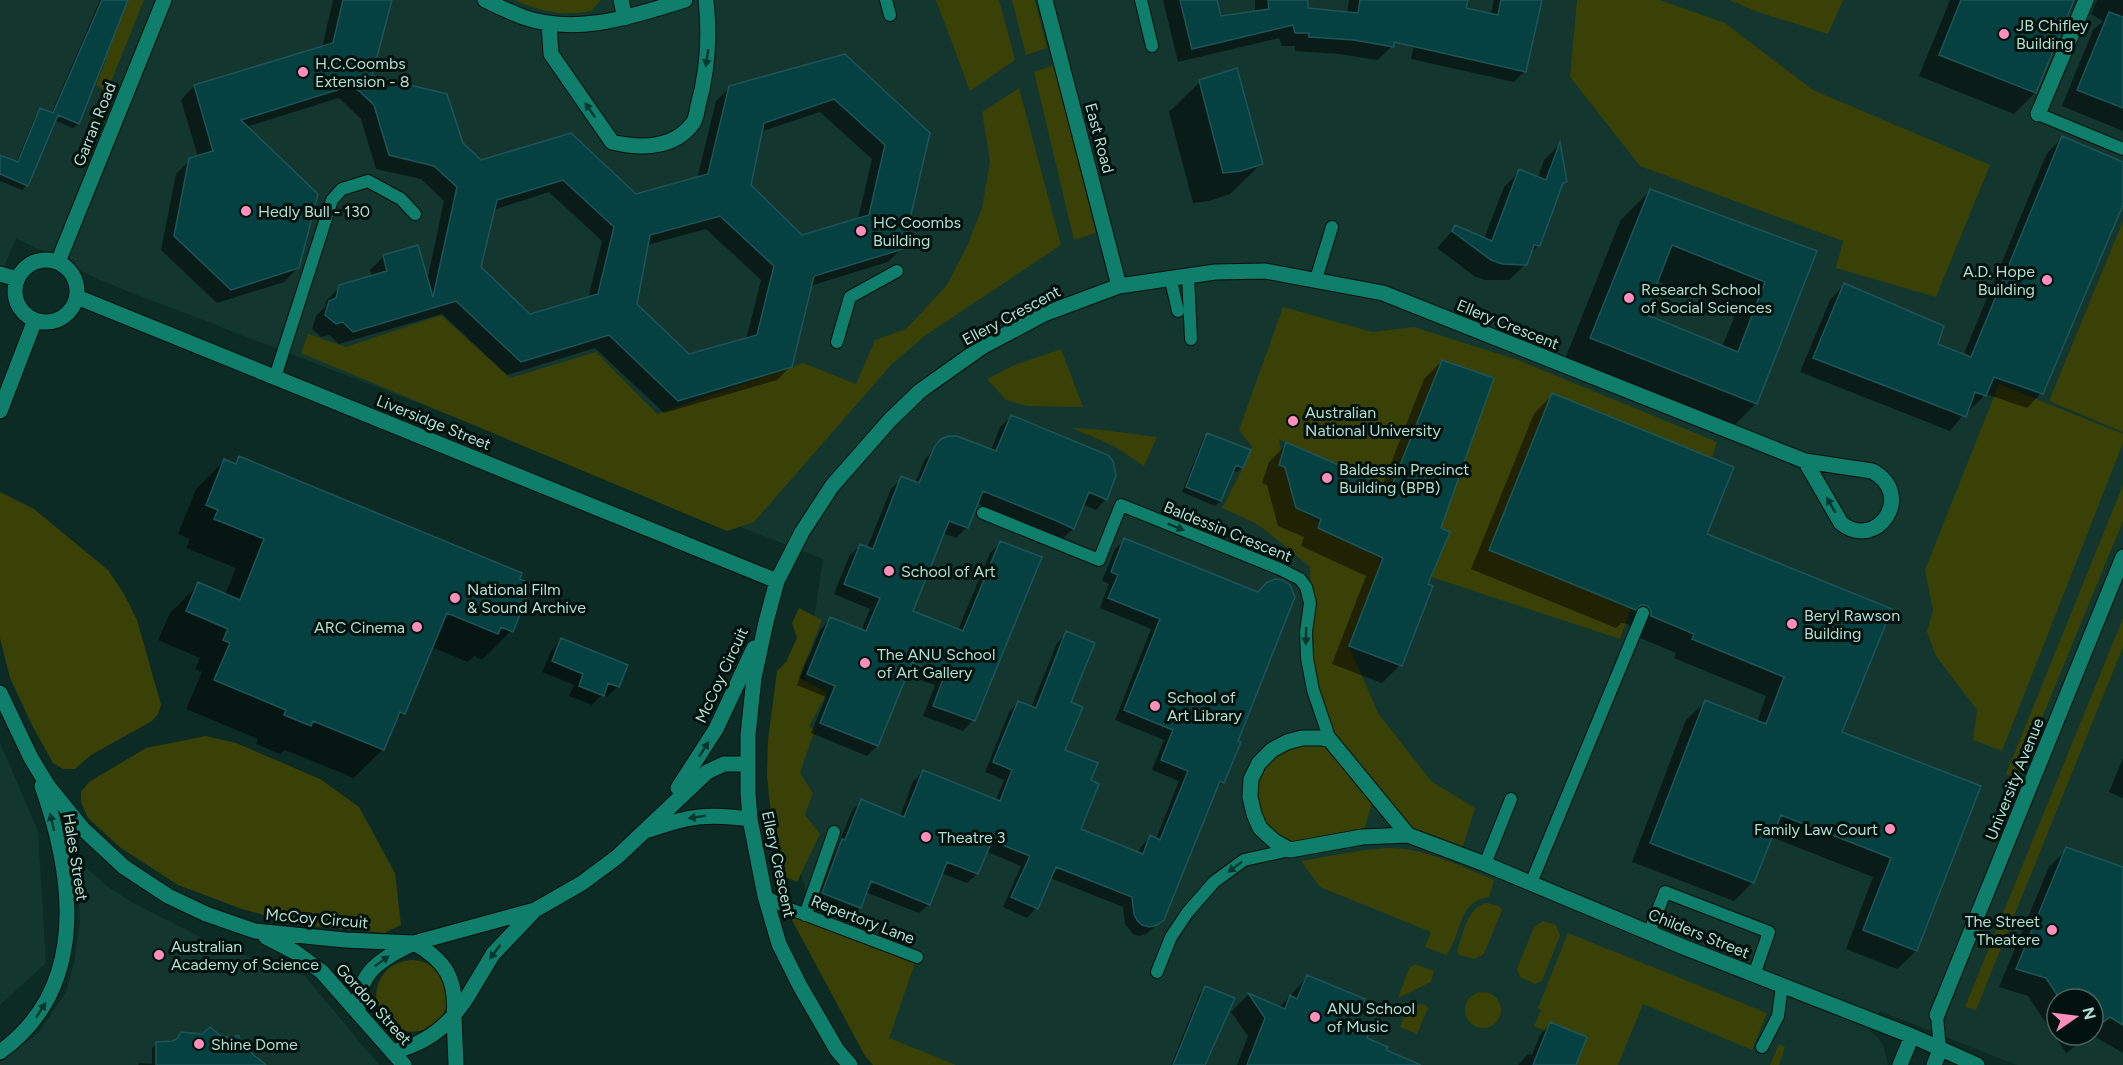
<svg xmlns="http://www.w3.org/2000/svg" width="2123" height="1065" font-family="Figtree,sans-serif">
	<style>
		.built { fill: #13362e; fill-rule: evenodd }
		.green { fill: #3a4106 }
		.shadow { fill: #0007; fill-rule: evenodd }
		.building { fill: #064142; stroke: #1d5556; stroke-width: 1.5; fill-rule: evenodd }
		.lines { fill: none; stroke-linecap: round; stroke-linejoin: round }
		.lane-casing { stroke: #05110e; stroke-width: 14 }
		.street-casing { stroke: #05110e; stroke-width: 17 }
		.lane { stroke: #0f7f6b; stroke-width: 12 }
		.street { stroke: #0f7f6b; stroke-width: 15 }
		.oneway { fill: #06382f }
		.poi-dot { fill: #ff8eba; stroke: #01120e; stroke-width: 2 }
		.labels { text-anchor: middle; stroke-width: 6; stroke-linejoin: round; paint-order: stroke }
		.poi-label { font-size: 16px; fill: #b3ded2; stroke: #01120e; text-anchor: start }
		.street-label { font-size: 16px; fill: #b3ded2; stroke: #01120e }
	</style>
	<rect width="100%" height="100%" fill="#0d2b25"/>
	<path class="built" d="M0 0H2123V1065H2017L1880 1011 1869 1031 1876 1036 1883 1045 1888 1065H877L865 1056 783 824 823 559 104 282 16 238 0 276ZM2057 999H2093V1035H2057Z
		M0 743 38 831 46 963 0 1005Z
		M75 858 108 887 135 904 220 947 305 976 379 1065H0V1062L38 1033 66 992 74 963 80 922Z"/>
	<path class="green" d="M128 0H144L107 92 96 85 106 60 104 58Z
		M514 0H601L591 11C564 17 539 11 514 0Z
		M936 0H999L1015 60 970 91Z
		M1012 0H1035L1047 48 1026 55Z
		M1577 0H1660L1725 23 1813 90 1990 165 1936 297 1836 268 1843 241 1640 166 1570 77Z
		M1729 0H1843L1828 34 1755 11Z
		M1054 65 1096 233 1074 240 1034 72Z
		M1019 88 1061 245 926 335 892 364 754 522 727 531 301 353 308 334 346 347 441 315 510 378 596 352 657 414 803 363 856 384 875 340 906 329 947 285 967 246 982 208 990 161 982 112Z
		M2123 221V432L2049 401Z
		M1283 307 1373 332 1414 327 1518 360 1717 442 1712 458 1631 608 1620 639 1431 577 1450 532 1441 528 1494 378 1442 360 1391 488 1279 439 1282 457 1279 465 1285 467 1293 498 1299 501 1296 508 1379 558 1380 565 1349 646 1378 713 1431 781 1475 808 1460 856 1408 835 1374 796 1362 837 1281 846 1251 806 1265 756 1323 738 1313 690 1310 567 1264 529 1253 522 1222 508 1243 468 1252 447 1239 430Z
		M1061 349 1083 407 1027 406 1006 400 987 379 1012 366Z
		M1999 384 2123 434V443L2002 751 1973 740 1977 710 1936 656 1927 632 1933 610 1925 570Z
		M1072 428 1095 429 1157 437 1144 466 1114 446Z
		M2123 485V521L2017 779 2006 774Z
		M0 492 34 509 108 570 124 594 137 620 161 705 158 714 152 721 91 755 75 769H63L53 763 33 727 10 678 0 638Z
		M799 608 822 620 799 678 827 692 809 727 815 729 800 773 813 793 805 815 820 834 797 882 780 874 772 823 767 776 768 740 777 671 786 662 797 638 792 623Z
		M2123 618V647L1976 1010 1965 1007Z
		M206 736 236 743 320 779 359 807 395 873 401 925 384 933 300 925 242 909 178 885 121 848 88 818 81 802V792L89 782 146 748Z
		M1388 848C1426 848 1460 866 1494 880L1489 897C1456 902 1463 934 1446 955L1425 947 1431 932 1320 887 1301 861 1364 850Z
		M1486 903 1499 906 1502 910 1484 954 1474 959 1459 955 1457 951C1463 934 1467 908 1486 903Z
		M785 907 917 957 889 1038 956 1065H873L865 1056Z
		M1543 921 1556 925 1560 936 1542 981 1535 984 1520 977 1517 969 1534 927Z
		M1568 933 1767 1013 1752 1050 1643 1004 1618 1065H1576L1587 1037 1550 1022 1546 1031 1534 1026 1541 1010 1538 1008Z
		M376 996a36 36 0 1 1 72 0a36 36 0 1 1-72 0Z
		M1415 964 1434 971 1431 982 1398 998 1409 968Z
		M1465 1010a18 18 0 1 1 36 0a18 18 0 1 1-36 0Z
		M1421 1004 1426 1005 1428 1008 1417 1034 1400 1027 1406 1010Z
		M1779 1044 1785 1047 1779 1065H1770Z"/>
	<path class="shadow" d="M100 0H126L78 124 73 128 54 120 27 185 22 190 0 181V156L16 163 36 115 41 110 51 114Z
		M333 0H390L370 77 462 144 481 161 636 195 697 179 716 101 730 87 845 55 929 133 902 248 888 262 810 286 791 366 777 380 664 413 595 348 507 375 442 314 339 344 329 335 321 337 312 329 316 316 325 307 326 301 340 287 372 277 370 270 384 256 427 281 444 201 421 179 376 169 361 119 339 98 246 127 298 268 284 282 217 303 161 250 176 174 190 160 198 157 181 100 194 86 322 48ZM346 81 359 89V93ZM820 112 872 159 858 219 801 237 750 185 760 132ZM549 192 602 241 588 299 529 315 480 268 493 210ZM706 229 761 280 746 340 688 356 636 305 647 245Z
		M1163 0H1215L1220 18 1255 13V0H1306L1307 10 1347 13 1349 0H1400L1392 46 1378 60 1339 54 1295 51V46H1282L1279 38 1178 62Z
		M1424 0H1466L1465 9 1491 14 1494 0H1541L1525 71 1514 82 1411 59Z
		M1950 0H2072L2035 93 2014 114 1919 76Z
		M2097 0H2123V131L2062 106 2093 30 2103 21 2091 14Z
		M1200 82 1261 164 1230 194 1209 201 1193 203 1169 112Z
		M2062 138 2123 163V201L2041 393 2027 408 1986 394 1970 410 1968 409 1950 431 1800 372 1830 300 1844 285 1936 345 1963 356 2047 153Z
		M1559 145 1565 181 1560 186 1539 245 1529 254 1526 264 1509 280H1485L1474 276 1437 248 1456 227 1484 239 1504 187 1520 171 1538 178 1544 160Z
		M1650 191 1815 252 1756 403 1726 434 1561 369 1620 221ZM1657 281 1736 313 1722 347 1643 315Z
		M1442 361 1440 529 1426 585 1431 587 1400 665 1382 683 1332 664 1366 576 1301 546 1304 537 1278 526 1267 485 1262 483 1269 462 1287 444 1382 486 1424 379Z
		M1552 395 1705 534 1840 733 1979 787 1916 951 1897 969 1846 949 1873 877 1771 837 1753 882 1734 901 1632 862 1686 720 1705 702 1757 722 1766 696 1674 658 1676 653 1633 635V631L1628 624 1621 623 1616 628 1471 569 1534 414Z
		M1011 417 1106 499 1096 510 1082 504 1073 529 1062 539 1047 531 976 503 967 527 956 538 943 533 912 612 958 630 990 553 1000 543 973 720 963 731 923 716 935 685 905 675 877 746 867 756 811 733 826 697 797 685 820 630 830 619 861 631 870 609 834 594 849 556 860 546 867 548 891 489 902 478 915 483 925 459 942 441 991 451 1000 427Z
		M1208 435 1242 467 1237 472 1232 470 1220 501 1215 506 1182 492 1203 439Z
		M240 458 511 631 482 660 474 656 468 662 431 647 404 713 393 724 383 749 354 778 285 750 280 754 256 744 258 739 186 709 202 672 195 669 200 658 158 640 170 613 199 584 225 595 236 568 186 548 190 539 178 534 196 489 225 460 234 464Z
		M1125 540 1237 742 1223 782 1214 791 1163 920 1146 934 1139 936 1133 934 1125 924 1123 907 1050 878 1036 908 1027 918 1003 907 1021 866 986 851 977 874 967 883 941 873 929 904 919 913 865 892 860 907 850 917 814 902 818 892 857 908V905L819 890 852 811 861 801 900 817 913 781 923 772 996 800 1004 780 985 772 1009 712 1018 702 1031 708 1057 643 1067 633 1069 703 1063 751 1089 781 1079 830 1138 854 1141 847 1150 837 1156 839 1179 781 1152 770 1164 740 1115 720 1151 629 1100 608 1109 584 1102 581 1115 549Z
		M561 640 626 666 617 687 607 697 602 695 592 705 569 696 574 685 542 672 551 651Z
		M2123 758V798L2109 792Z
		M2067 849 2123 885V1053L2092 1035 2093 999H2057V1035H2090L2066 1053 2028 996 1999 987 2049 867Z
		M1307 977 1354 1022 1365 1039 1384 1051 1418 1065H1237L1248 1036 1231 1012 1248 995 1279 1008Z
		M1205 988 1204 1065H1171L1200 993Z
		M1550 1024 1574 1065H1518L1528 1054 1532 1055 1540 1035Z
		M182 1033 220 1037 258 1056 259 1065H138L140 1063 152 1064V1048L157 1044 175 1041Z"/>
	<path class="building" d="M102 0H128L79 124 58 115 28 186 0 174V155L18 162 40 108 53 113Z
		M343 0H392L372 76 447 94 463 143 481 160 571 133 636 194 708 174 729 86 845 54 930 133 903 249 814 276 792 367 678 401 609 335 521 362 456 301 353 332 343 322 336 324 325 315 329 301 336 298 339 285 387 271 383 255 418 245 433 297 457 187 434 166 389 155 374 105 353 85 241 120 318 194 299 268 231 290 174 236 189 158 213 151 194 85 333 43ZM834 99 885 145 869 215 802 235 751 185 764 123ZM563 180 614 227 598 294 530 314 481 267 497 200ZM720 216 774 266 757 335 689 354 637 304 650 235Z
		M1180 0H1217L1221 16 1269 9 1268 0H1308V8L1358 13 1360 0H1468L1466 8 1498 15 1501 0H1542L1526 72 1394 42V47L1354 40 1309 37V33H1295L1293 25 1192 49Z
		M1961 0H2074L2036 93 1939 55Z
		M2109 12 2123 17V108L2077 90Z
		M1237 68 1263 164 1241 171 1223 173 1199 80Z
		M2062 136 2123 162V205L2043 394 1994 377 1986 396 1975 392 1966 417 1813 358 1844 283 1944 326 1938 344 1971 357Z
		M1560 142 1567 182 1563 183 1540 246 1534 245 1527 265 1502 264 1491 260 1452 231 1455 225 1492 241 1519 169 1546 180Z
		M1650 189 1817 251 1757 404 1590 338ZM1672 245 1765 282 1738 352 1645 314Z
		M1442 360 1494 378 1441 528 1450 532 1428 584 1433 586 1402 666 1349 646 1383 558 1318 528 1321 519 1296 508 1285 467 1279 465 1286 442 1391 488Z
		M1552 393 1734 467 1707 534 1892 609 1842 732 1981 786 1917 951 1863 930 1891 858 1781 815 1754 883 1650 843 1705 700 1766 724 1784 677 1692 639 1694 634 1651 616V611L1647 606 1641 605 1636 610 1489 550Z
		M1011 415 1108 455 1113 461 1116 476 1107 500 1089 492 1074 529 1057 521 983 491 968 528 949 521 913 611 963 631 1000 541 1042 557 975 721 933 706 945 674 912 663 878 746 820 723 835 686 807 674 830 617 866 631 880 598 844 584 860 544 873 549 901 476 919 483 935 446 941 439 949 436H957L996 451Z
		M1207 433 1251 450 1243 468 1236 465 1221 501 1186 487Z
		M239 456 522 573 520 579 532 584 513 632 501 627 498 634 447 613 405 714 400 712 384 750 313 721 311 726 284 715 286 710 214 680 230 643 223 640 228 629 186 611 198 582 240 600 264 539 214 519 218 510 206 505 224 459 236 464Z
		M1124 538 1258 592 1266 583 1275 579 1283 580 1290 585 1295 597 1238 741 1241 742 1224 783 1220 781 1164 920 1157 925 1150 927 1142 925 1137 920 1134 914 1132 897 1056 867 1038 909 1011 897 1030 856 992 841 978 874 947 862 930 905 871 881 861 908 822 893 842 839 845 840 861 799 904 817 923 770 1000 801 1012 770 993 762 1018 701 1036 708 1066 631 1095 643 1071 702 1083 707 1065 750 1098 763 1091 780 1099 784 1081 829 1143 854 1150 835 1160 840 1188 771 1161 760 1173 730 1124 710 1160 619 1108 598 1118 575 1111 572Z
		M561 638 628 665 619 687 608 683 604 696 579 686 583 674 552 661Z
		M2066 847 2123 867V1025L2110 1017 2093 1030V999H2060L2046 978 2016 969Z
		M1307 975 1365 999 1356 1021 1371 1028 1367 1038 1388 1047 1386 1050 1421 1065H1247L1265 1018 1248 993 1285 1009 1290 995 1297 999Z
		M1205 986 1235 998 1205 1065H1173Z
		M1550 1022 1587 1037 1576 1065H1533Z
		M210 1027 221 1036 228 1037 239 1036 243 1046 266 1065H156V1042L172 1041 177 1039 181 1032 202 1034Z"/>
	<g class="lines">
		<defs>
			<path id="lane" d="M886 0 890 15
				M1141 0 1152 46
				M2038 114 2123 149
				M1188 275 1191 339
				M1170 277 1178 311
				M1316 279 1332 227
				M837 342 850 297 897 271
				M275 377 332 200 342 189 368 181 401 199 415 214
				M983 513 1099 560 1121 505 1280 569 1300 579 1306 587 1310 603 1306 632 1307 658 1313 690 1330 740
				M1485 864 1511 799
				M1531 883 1643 613
				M765 896 785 907 917 957
				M805 915 834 832
				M1649 933 1665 892 1769 932 1754 975
				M1157 972 1171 937 1187 913 1214 882 1244 860 1290 850
				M1937 1015 1940 1050
				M1762 1047 1778 1016 1782 986"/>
			<path id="street" d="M485 0C497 6 510 12 523 17 577 36 633 16 685 0
				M621 0 625 18
				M1045 0 1119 286
				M549 23 551 54 612 142C640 149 674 149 693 123 696 119 697 111 698 106 708 70 710 36 706 0
				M2038 114 2086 0
				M15 291a31 31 0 1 1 62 0a31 31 0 1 1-62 0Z
				M58 262 164 0
				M0 274 17 279
				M77 297 777 581
				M0 411 35 320
				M0 693 31 758 48 786 83 829 124 867 168 896 206 914 255 931 345 940 414 943 535 910 582 883 617 857 707 772 724 764H746
				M1302 738H1323L1330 740 1408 835 1362 837 1290 850 1274 841 1260 828 1254 814 1250 797 1251 779 1259 763 1272 750 1287 742Z
				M678 788 716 729 754 648
				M649 830C688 816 708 813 750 819
				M1408 835 1485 864 1686 948 1912 1036 1977 1065
				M266 937 295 952 322 972 404 1065
				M358 1011C358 970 382 959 414 943 445 960 457 979 454 1015 437 1035 418 1045 393 1052
				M1937 1015 2123 557
				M0 1052C89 988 74 877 42 786
				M456 1065 454 1015 466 999 493 954 533 912
				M850 1065 837 1050 800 986 779 944 765 896 750 819 748 792V735L754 678 766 622 777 581 802 532 832 486 890 420 920 391 982 347 1044 314 1119 286 1215 272 1265 271 1383 293 1805 461 1872 471C1916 494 1877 552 1841 523L1805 461
				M1900 1065 1912 1036
				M1934 1065 1940 1050"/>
		</defs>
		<use href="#lane" class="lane-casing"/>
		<use href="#street" class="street-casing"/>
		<use href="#lane" class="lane"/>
		<use href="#street" class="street"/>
	</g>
	<defs><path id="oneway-solid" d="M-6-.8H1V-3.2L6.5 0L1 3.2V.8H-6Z" transform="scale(1.5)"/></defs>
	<g class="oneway">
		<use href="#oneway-solid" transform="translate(707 58) rotate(98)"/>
		<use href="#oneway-solid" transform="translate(590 110) rotate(-125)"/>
		<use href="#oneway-solid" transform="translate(1831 505) rotate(-120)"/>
		<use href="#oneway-solid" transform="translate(1176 527) rotate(22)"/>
		<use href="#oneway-solid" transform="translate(1306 636) rotate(91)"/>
		<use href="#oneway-solid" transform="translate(704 749) rotate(-57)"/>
		<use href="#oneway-solid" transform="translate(697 817) rotate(171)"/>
		<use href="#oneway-solid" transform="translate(52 822) rotate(-103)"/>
		<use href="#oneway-solid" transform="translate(1235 867) rotate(143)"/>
		<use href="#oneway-solid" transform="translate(495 952) rotate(127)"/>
		<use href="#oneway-solid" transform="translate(382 961) rotate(-36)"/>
		<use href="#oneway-solid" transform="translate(41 1010) rotate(-57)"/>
	</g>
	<g class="poi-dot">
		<circle cx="2004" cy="34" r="6"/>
		<circle cx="303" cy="72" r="6"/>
		<circle cx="246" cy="211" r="6"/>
		<circle cx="861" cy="231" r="6"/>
		<circle cx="2047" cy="280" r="6"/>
		<circle cx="1629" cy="298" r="6"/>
		<circle cx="1293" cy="421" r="6"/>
		<circle cx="1327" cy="478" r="6"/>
		<circle cx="889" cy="571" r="6"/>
		<circle cx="455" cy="598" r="6"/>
		<circle cx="1792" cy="624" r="6"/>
		<circle cx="417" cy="627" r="6"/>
		<circle cx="865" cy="663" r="6"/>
		<circle cx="1155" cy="706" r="6"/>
		<circle cx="1890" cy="829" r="6"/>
		<circle cx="926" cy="837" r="6"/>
		<circle cx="2052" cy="930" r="6"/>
		<circle cx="159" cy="955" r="6"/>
		<circle cx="1315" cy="1017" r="6"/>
		<circle cx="199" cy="1044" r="6"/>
	</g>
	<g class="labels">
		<g class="poi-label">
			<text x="2016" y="31">JB Chifley<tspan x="2016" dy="18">Building</tspan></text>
			<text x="315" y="69">H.C.Coombs<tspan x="315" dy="18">Extension - 8</tspan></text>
			<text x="258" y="217">Hedly Bull - 130</text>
			<text x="873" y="228">HC Coombs<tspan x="873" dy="18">Building</tspan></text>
			<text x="2035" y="277" text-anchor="end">A.D. Hope<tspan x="2035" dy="18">Building</tspan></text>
			<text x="1641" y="295">Research School<tspan x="1641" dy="18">of Social Sciences</tspan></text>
			<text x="1305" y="418">Australian<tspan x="1305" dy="18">National University</tspan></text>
			<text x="1339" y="475">Baldessin Precinct<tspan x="1339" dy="18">Building (BPB)</tspan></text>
			<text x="901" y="577">School of Art</text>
			<text x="467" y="595">National Film<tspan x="467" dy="18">&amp; Sound Archive</tspan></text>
			<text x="1804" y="621">Beryl Rawson<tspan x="1804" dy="18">Building</tspan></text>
			<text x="405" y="633" text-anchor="end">ARC Cinema</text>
			<text x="877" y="660">The ANU School<tspan x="877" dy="18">of Art Gallery</tspan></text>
			<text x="1167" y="703">School of<tspan x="1167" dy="18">Art Library</tspan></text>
			<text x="1878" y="835" text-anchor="end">Family Law Court</text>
			<text x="938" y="843">Theatre 3</text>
			<text x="2040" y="927" text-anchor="end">The Street<tspan x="2040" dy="18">Theatere</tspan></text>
			<text x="171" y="952">Australian<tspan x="171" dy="18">Academy of Science</tspan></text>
			<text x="1327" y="1014">ANU School<tspan x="1327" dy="18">of Music</tspan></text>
			<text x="211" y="1050">Shine Dome</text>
		</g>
		<g class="street-label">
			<text transform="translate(94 124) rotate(-68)" y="6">Garran Road</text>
			<text transform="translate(1100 138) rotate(75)" y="6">East Road</text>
			<text transform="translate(1011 315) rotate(-28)" y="6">Ellery Crescent</text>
			<text transform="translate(1508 324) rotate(22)" y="6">Ellery Crescent</text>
			<text transform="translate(434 422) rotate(22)" y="6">Liversidge Street</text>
			<text transform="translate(1228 531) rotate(22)" y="6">Baldessin Crescent</text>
			<text transform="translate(721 675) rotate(-65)" y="6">McCoy Circuit</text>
			<text transform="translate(2014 779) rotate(-68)" y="6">University Avenue</text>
			<text transform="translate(76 857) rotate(81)" y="6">Hales Street</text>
			<text transform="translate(779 864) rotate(78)" y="6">Ellery Crescent</text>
			<text transform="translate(317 918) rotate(5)" y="6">McCoy Circuit</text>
			<text transform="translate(863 919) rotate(21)" y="6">Repertory Lane</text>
			<text transform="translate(1699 933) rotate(22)" y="6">Childers Street</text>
			<text transform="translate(374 1004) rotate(48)" y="6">Gordon Street</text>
		</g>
	</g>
	<g transform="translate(2075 1017) rotate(76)"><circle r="28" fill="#01120e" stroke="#48645c" stroke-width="1.5"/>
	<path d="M0-4.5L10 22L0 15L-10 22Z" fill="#ff8eba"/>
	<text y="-9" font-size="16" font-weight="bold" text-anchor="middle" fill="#b3ded2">N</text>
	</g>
</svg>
